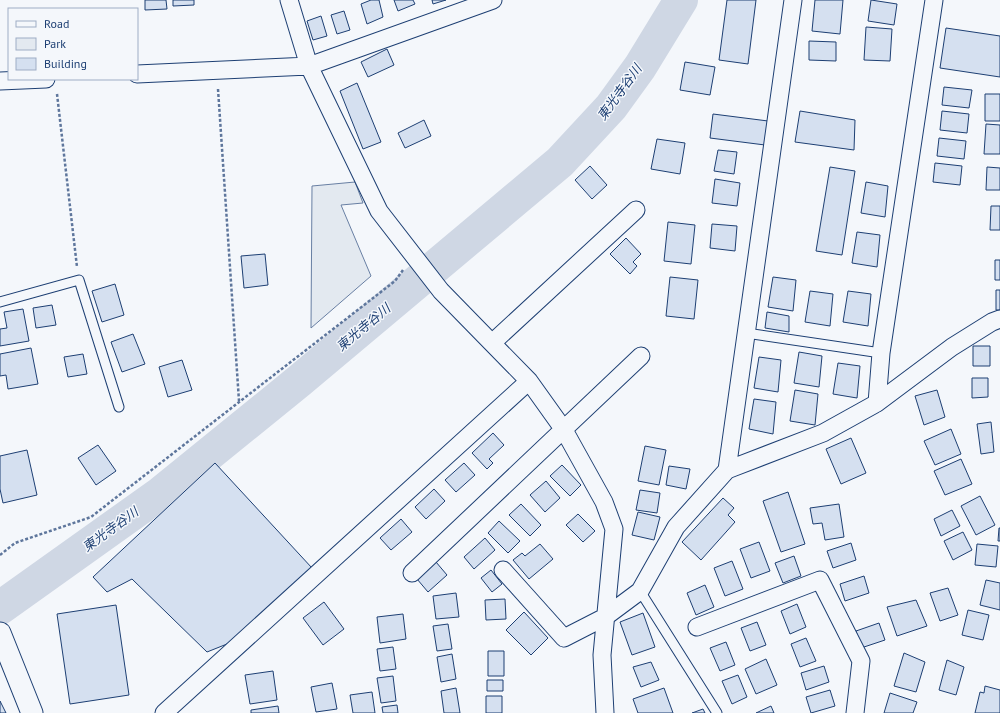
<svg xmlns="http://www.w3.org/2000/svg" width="1000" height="713" font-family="'PT Sans','Noto Sans JP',sans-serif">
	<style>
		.green { fill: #e3e9f0; stroke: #687fa3 }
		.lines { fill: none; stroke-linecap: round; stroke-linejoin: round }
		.river { stroke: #cfd7e4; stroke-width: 34 }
		.building { fill: #d5e0f0; stroke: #1d3f73 }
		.service-casing { stroke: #1d3f73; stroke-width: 11 }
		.minor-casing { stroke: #1d3f73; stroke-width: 19 }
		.tertiary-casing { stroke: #1d3f73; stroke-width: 23 }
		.path { stroke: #5e769c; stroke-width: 2.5; stroke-dasharray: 3 2; stroke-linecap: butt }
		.service { stroke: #f4f7fb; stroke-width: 9 }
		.minor { stroke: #f4f7fb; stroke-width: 17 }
		.tertiary { stroke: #f4f7fb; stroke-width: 21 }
		.labels { text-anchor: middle; stroke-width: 3; stroke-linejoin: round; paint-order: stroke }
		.water-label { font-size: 13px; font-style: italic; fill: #1d3f73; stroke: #f4f7fb }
	</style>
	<rect width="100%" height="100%" fill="#f4f7fb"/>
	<path class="green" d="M355 182 363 203 341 205 371 276 311 328 312 186Z"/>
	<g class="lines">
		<path class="river" d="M0 608 161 493 299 381 560 162 611 107 640 67 681 0"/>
	</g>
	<path class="building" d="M145 0H166L167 9 145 10Z
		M173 0H194V5L173 6Z
		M371 0H379L383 17 367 24 361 4Z
		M394 0H413L415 4 398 11Z
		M432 0H446L433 4Z
		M727 0H756L748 64 719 60Z
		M815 0H843L840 34 812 31Z
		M871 0 897 4 894 25 868 21Z
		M344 11 350 30 337 34 331 15Z
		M321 16 327 36 313 40 307 21Z
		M866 27 892 29 890 61 864 60Z
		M946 28 1000 36V77L940 68Z
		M809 41 836 42V61L809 60Z
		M387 49 394 65 368 77 361 62Z
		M685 62 715 67 710 95 680 90Z
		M357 83 381 142 363 149 340 91Z
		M944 87 972 90 969 108 942 105Z
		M985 94H1000V121H985Z
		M800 111 855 120 854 150 795 142Z
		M942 111 969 114 967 133 940 130Z
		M713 114 768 121 765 145 710 138Z
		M424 120 431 136 405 148 398 133Z
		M986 124 1000 125V154H984Z
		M939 138 966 141 964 159 937 156Z
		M657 139 685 143 680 174 651 169Z
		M718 150 737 152 734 174 714 171Z
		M935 163 962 166 960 185 933 182Z
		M590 166 607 185 592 199 575 180Z
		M830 167 855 171 842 255 816 251Z
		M987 167 1000 168V190H986Z
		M715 179 740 183 737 206 712 203Z
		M866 182 888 186 885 217 861 213Z
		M991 206H1000V230H990Z
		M668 222 695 225 691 264 664 261Z
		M712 224 737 226 735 251 710 248Z
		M857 232 880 235 877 267 852 263Z
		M626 238 641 254 633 262 637 266 630 274 610 254Z
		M265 254 268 285 244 288 241 256Z
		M995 260H1000V280H995Z
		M670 277 698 280 694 319 666 316Z
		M773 277 796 280 793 311 768 307Z
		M115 284 124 315 102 322 92 291Z
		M996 290H1000V310H996Z
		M810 291 833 294 830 326 805 322Z
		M848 291 871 294 868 326 843 322Z
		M52 305 56 325 36 328 33 308Z
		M23 309 29 341 0 346V329L7 328 4 312Z
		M767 312 789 316V332L765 328Z
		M133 334 145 364 122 372 111 342Z
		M973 346H990V366H973Z
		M31 348 38 384 8 389 6 375 0 376V354Z
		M799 352 822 356 819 387 794 383Z
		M83 354 87 374 68 377 64 357Z
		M759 357 781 360 778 392 754 388Z
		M182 360 192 390 168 397 159 367Z
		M838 363 860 366 857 398 833 394Z
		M972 378H988V397L972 398Z
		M795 390 818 394 815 425 790 421Z
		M937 390 945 417 924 425 915 396Z
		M754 399 776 402 773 434 749 429Z
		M991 422 994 452 981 454 977 424Z
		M951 429 961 454 935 465 924 441Z
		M493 433 504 445 489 459 493 463 487 469 472 453Z
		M851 438 866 473 841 484 826 449Z
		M98 445 116 471 96 485 78 458Z
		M645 446 666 450 659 485 638 481Z
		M27 450 37 495 3 503 0 489V456Z
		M961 459 972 484 945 495 934 471Z
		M215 463 312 568 232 642 207 652 132 579 107 592 93 577Z
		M464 463 475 475 456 492 445 480Z
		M562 465 581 485 570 496 550 476Z
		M669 466 690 469 686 489 666 485Z
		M546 481 560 498 545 512 530 495Z
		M434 489 445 501 426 519 415 507Z
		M640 490 660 493 657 513 636 510Z
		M788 492 805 544 781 552 763 501Z
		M980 496 995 525 976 535 961 506Z
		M723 498 734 508 728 515 735 522 701 560 682 542Z
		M521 504 541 525 530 536 509 515Z
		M839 504 844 537 825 540 822 523 813 524 810 508Z
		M952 510 960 526 941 536 934 519Z
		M638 512 660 517 654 540 632 535Z
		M578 514 595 531 583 542 566 525Z
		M401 519 412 532 391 550 380 538Z
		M499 521 520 541 508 553 488 533Z
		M999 528H1000V541H998Z
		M963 532 972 550 953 560 944 541Z
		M485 538 495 550 474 569 464 557Z
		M759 542 770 571 751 578 740 549Z
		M851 543 856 560 833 568 827 551Z
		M540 544 553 559 529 579 513 560 522 553 525 556Z
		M977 544 998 546 996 567 975 565Z
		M794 556 801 576 783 583 775 563Z
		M732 561 743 589 725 596 714 568Z
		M436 562 447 575 428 592 417 579Z
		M491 570 502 584 492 592 481 578Z
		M864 576 869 593 845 601 840 584Z
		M986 580 1000 583V610L980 605Z
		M705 585 714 607 696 615 687 593Z
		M948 588 958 615 940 621 930 593Z
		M456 593 459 617 436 619 433 596Z
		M505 599 506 619 486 620 485 600Z
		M916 600 927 626 897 636 887 607Z
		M324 602 344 629 323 645 303 618Z
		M797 604 806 627 790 634 781 611Z
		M116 605 129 695 70 704 57 614Z
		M968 610 989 615 983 640 962 635Z
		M524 612 548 638 531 655 506 630Z
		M643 613 655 647 632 655 620 622Z
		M403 614 406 639 380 643 377 617Z
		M757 622 766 645 750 651 741 628Z
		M879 623 885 640 861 648 856 631Z
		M448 624 452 649 437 651 433 626Z
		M806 638 816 661 800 667 791 644Z
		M726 642 735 665 720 671 710 648Z
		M393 647 396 669 380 671 377 649Z
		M488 651H504V676H488Z
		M904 653 925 662 916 692 894 686Z
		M452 654 456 679 441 682 437 657Z
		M766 659 777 685 756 694 745 669Z
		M947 660 964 667 956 695 939 690Z
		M651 662 659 680 641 687 633 667Z
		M824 666 829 682 806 690 801 673Z
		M273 671 277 700 250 704 245 675Z
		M738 675 747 697 732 704 722 681Z
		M393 676 396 701 381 703 377 678Z
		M487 680H503V691H487Z
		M332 683 337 709 316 712 311 687Z
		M985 686 1000 690V713H975L980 692 984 693Z
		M456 688 460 713H444L441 691Z
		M664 688 673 713H638L633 699Z
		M830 690 835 706 811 713 806 697Z
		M372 692 375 713H353L350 695Z
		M890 693 917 702 913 713H884Z
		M486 696H502V713H486Z
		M0 701 6 713H0Z
		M397 705 398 713H383L382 707Z
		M278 706 279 713H251V710Z
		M771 706 774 713H756Z
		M703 709 705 713H692Z"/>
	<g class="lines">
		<defs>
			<path id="service" d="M0 302 79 280 119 407
				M746 333 881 353
				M640 591 717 713"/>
			<path id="minor" d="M289 0 309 66 379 211 441 291 529 381 564 430 604 502 614 529 602 655 605 713
				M137 74 309 66 493 0
				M0 81 46 79
				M492 343 636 210
				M877 403 881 353 934 0
				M727 470 793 0
				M503 570 564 638 605 617 640 591 676 527 727 470 823 433 877 403 952 347 992 322 1000 319
				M412 573 641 356
				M697 627 820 580 861 661 855 713
				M164 713 529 381"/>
			<path id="tertiary" d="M0 633 32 713"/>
		</defs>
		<use href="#service" class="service-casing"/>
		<use href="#minor" class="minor-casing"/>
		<use href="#tertiary" class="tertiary-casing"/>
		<path class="path" d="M218 89 239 401
			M57 94 77 267
			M0 555 15 543 91 517 395 281 403 270"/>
		<use href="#service" class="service"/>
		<use href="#minor" class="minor"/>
		<use href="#tertiary" class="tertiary"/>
	</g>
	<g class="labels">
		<g class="water-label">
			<text transform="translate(619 92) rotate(-54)" y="5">東光寺谷川</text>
			<text transform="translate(363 327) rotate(-40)" y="5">東光寺谷川</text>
			<text transform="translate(110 529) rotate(-36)" y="5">東光寺谷川</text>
		</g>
	</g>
	<rect x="8" y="8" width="130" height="72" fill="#f4f7fb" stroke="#9eadc5"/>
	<rect x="16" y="21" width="20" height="6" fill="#f4f7fb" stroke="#9eadc5"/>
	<text x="44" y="28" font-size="12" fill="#1d3f73">Road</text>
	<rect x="16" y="38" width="20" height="12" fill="#e3e9f0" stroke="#9eadc5"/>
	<text x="44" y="48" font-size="12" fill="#1d3f73">Park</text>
	<rect x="16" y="58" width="20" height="12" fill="#d5e0f0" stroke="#9eadc5"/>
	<text x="44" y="68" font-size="12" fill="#1d3f73">Building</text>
</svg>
